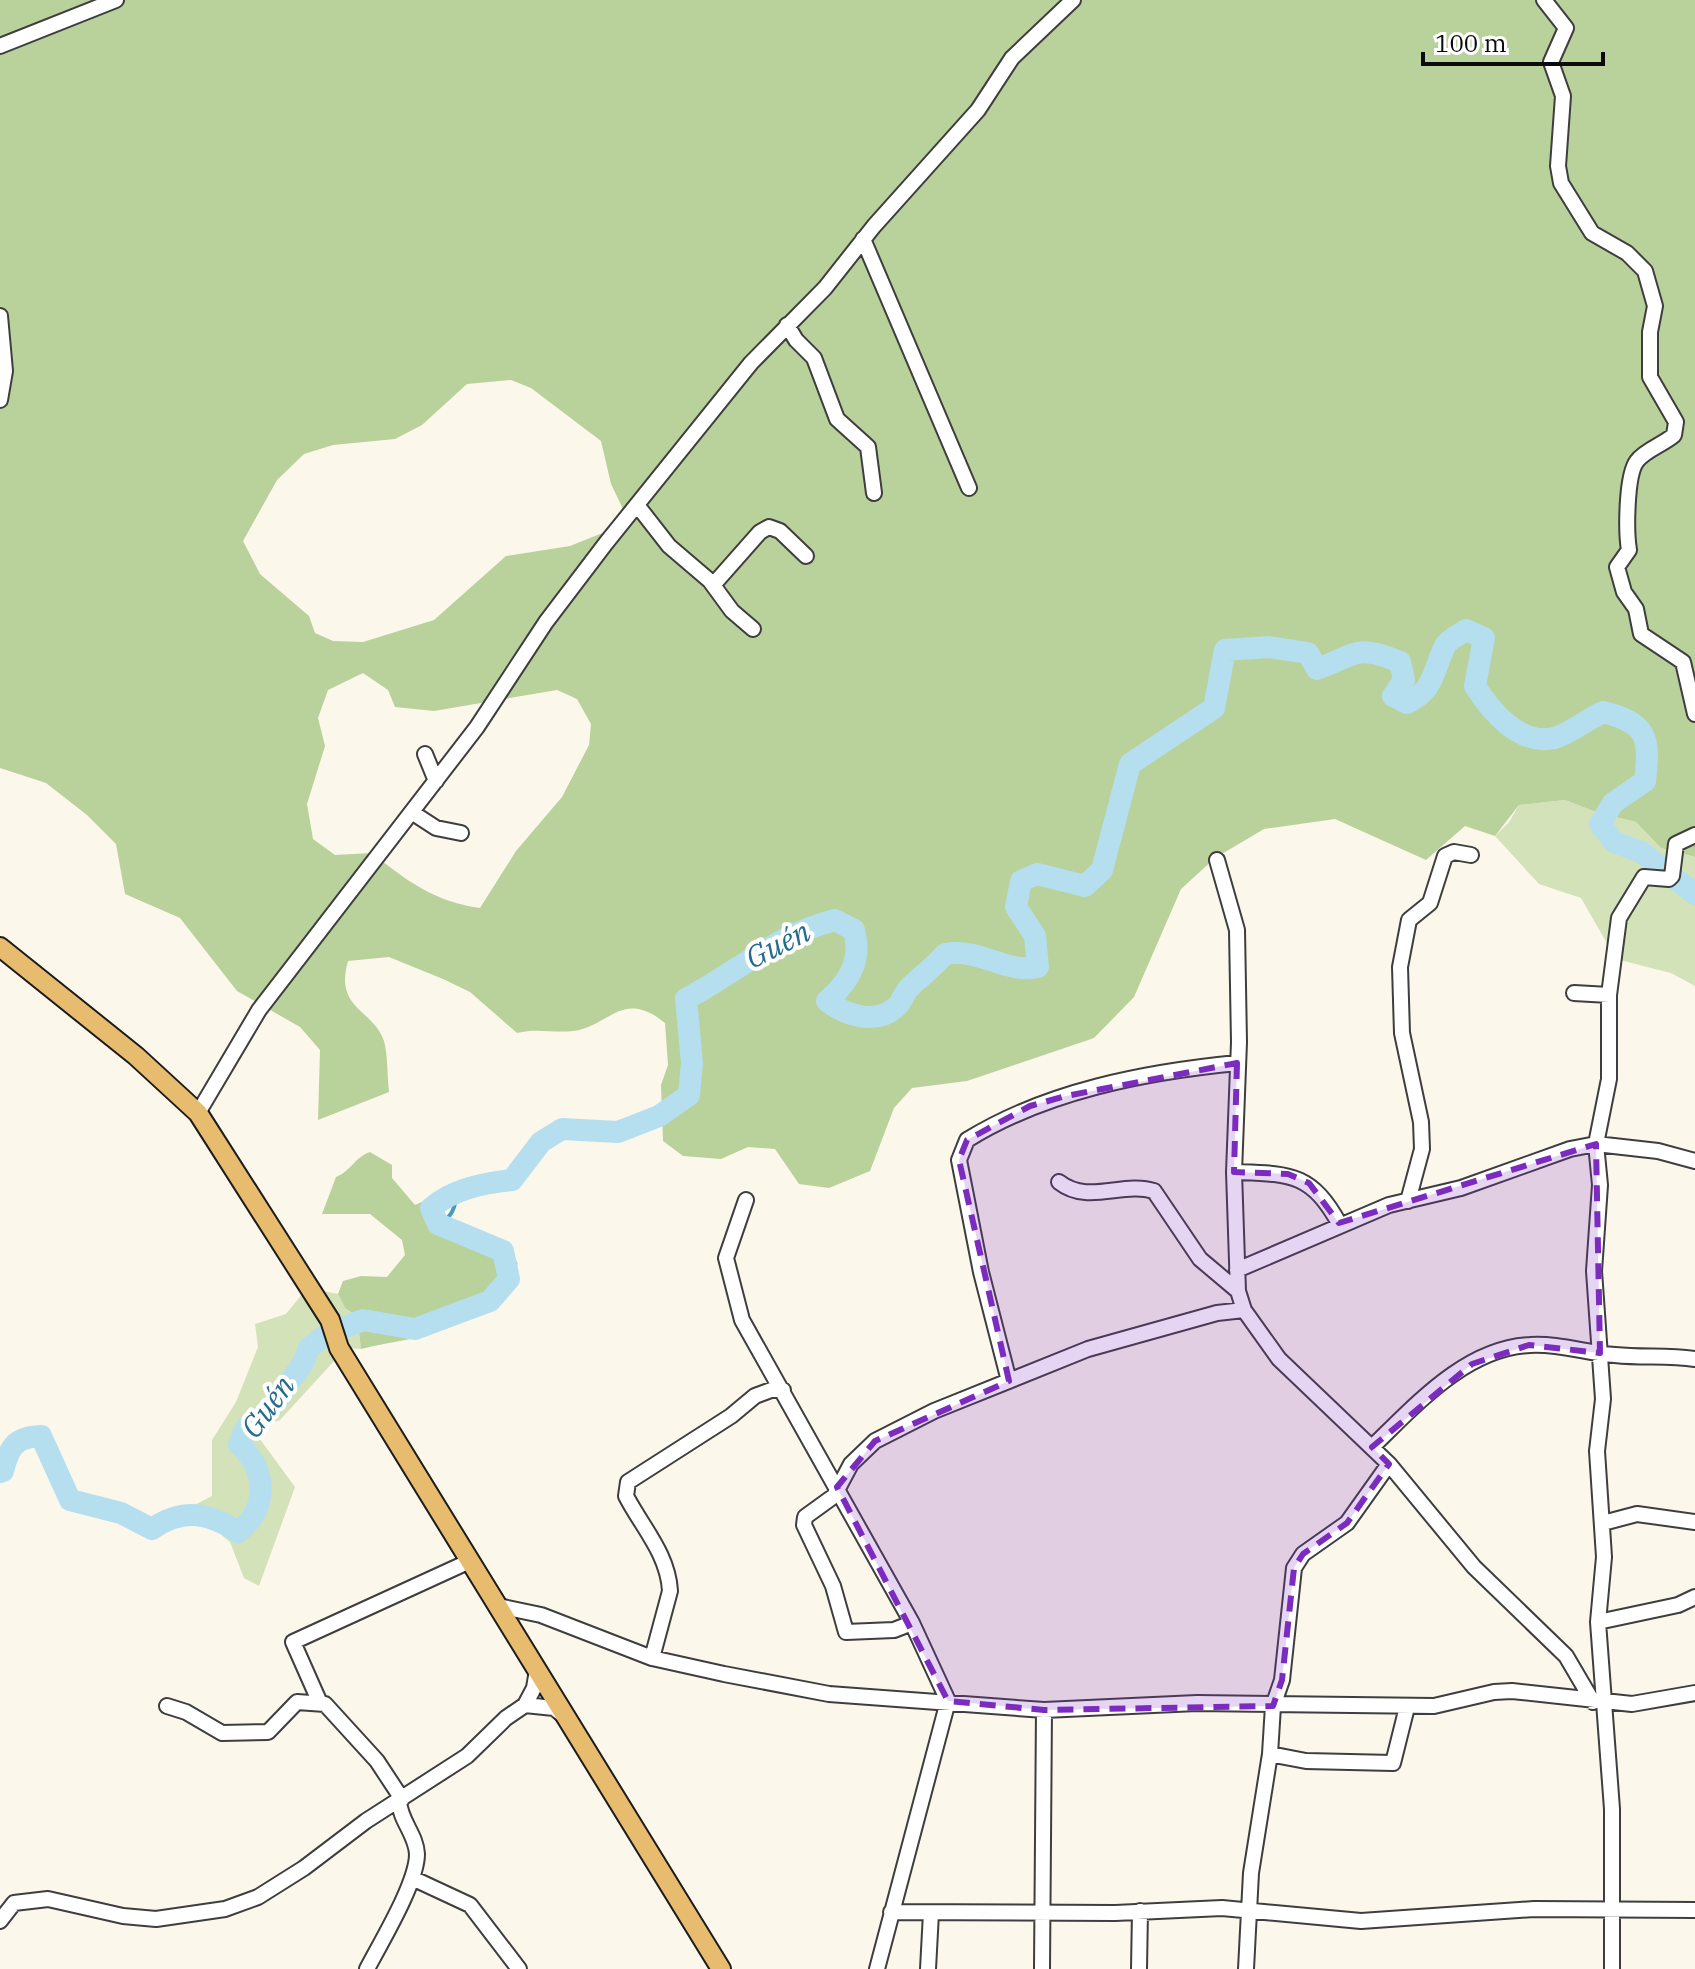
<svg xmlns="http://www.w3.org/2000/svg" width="1695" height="1969" font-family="'IBM Plex Serif',serif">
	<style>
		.green { fill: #d3e2b9 }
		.forest { fill: #b9d19a; fill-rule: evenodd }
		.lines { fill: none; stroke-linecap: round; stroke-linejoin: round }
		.stream { stroke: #459bbc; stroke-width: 4 }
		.river { stroke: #b5dfee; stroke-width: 22 }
		.minor-casing { stroke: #3e3e3e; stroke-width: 18 }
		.major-casing { stroke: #1c1c1c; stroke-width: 22 }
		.minor { stroke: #fff; stroke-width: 14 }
		.major { stroke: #e8bc6f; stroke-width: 18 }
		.marked { fill: #7b2cbf; fill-opacity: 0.2; stroke: #7b2cbf; stroke-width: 6; stroke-dasharray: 16 10; stroke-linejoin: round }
		.labels { text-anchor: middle; stroke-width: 8; stroke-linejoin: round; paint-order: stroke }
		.water-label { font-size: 30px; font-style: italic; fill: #246b8c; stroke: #fff }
	</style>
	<rect width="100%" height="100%" fill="#fcf7eb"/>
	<path class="green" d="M1565 800 1596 812 1636 822 1661 848 1695 857V986L1671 973 1616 959 1581 898 1539 884 1495 836 1509 822 1519 805Z
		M307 1288 338 1294 345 1308 357 1316 361 1349 346 1348 280 1420 254 1431 295 1487 259 1586 244 1578 230 1542 189 1508 212 1496V1440L236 1402 258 1347 255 1324 286 1314Z"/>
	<path class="forest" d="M0 0H1695V857L1661 848 1636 822 1596 812 1565 800 1519 805 1495 836 1465 826 1426 860 1335 819 1264 829 1215 858 1181 889 1134 997 1094 1038 967 1081 912 1088 894 1108 870 1171 829 1188 799 1184 775 1149 748 1147 721 1159 683 1156 663 1141 661 1085 668 1065 665 1023C622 988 609 1027 573 1031 553 1033 536 1028 517 1033L470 992 443 979 389 957 348 961C334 1009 373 1009 384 1041 388 1056 387 1076 389 1092L318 1120 320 1050 300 1027 237 991 180 918 125 894 116 844 87 815 46 783 0 768ZM511 380 531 388 601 441 611 484 624 511 605 532 570 546 506 556 434 620 363 642 333 641 315 633 309 616 260 574 243 541 277 480 304 454 333 445 395 439 422 425 467 384ZM363 673 388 690 395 707 434 711 557 690 577 699 591 724 589 745 562 797 516 851 480 908C435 902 407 881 372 853L335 855 313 839 307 804 325 746 318 718 328 690Z
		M370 1152 392 1165V1178L415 1205 426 1200 452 1222 509 1247 518 1264C494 1281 473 1317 448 1328 422 1339 388 1342 361 1349L357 1316 345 1308 338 1294 343 1281 361 1276 387 1277 405 1255 402 1240 370 1214H322L336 1177C351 1171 355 1157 370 1152Z"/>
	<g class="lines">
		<path class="stream" d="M438 1224C452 1218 455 1208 457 1193"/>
		<path class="river" d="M0 1472 3 1471C9 1447 15 1437 41 1436L70 1500 121 1513 152 1529C182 1508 208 1512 238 1532 269 1508 267 1470 239 1444L246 1428 270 1410 303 1363 309 1348 324 1336 363 1320 415 1329 490 1301 509 1279 503 1251 438 1224 431 1208C453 1189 484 1183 512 1180L541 1142 562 1129 618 1132 659 1116 689 1095 692 1063 686 999C739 971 776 935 835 920L854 930C862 960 850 981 827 1001 845 1015 875 1025 895 1008 902 1003 903 994 909 988 921 976 934 967 945 954 982 948 1005 974 1038 967L1035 936 1016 907 1021 881 1037 874 1085 886 1102 870 1130 764 1214 708 1225 650 1269 647 1308 653 1317 669C1357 654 1356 644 1400 662L1404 680 1393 696 1407 703C1435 690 1433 670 1445 646 1449 639 1459 635 1466 630L1484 638 1475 686C1490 710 1519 746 1554 738 1569 734 1588 719 1603 712 1648 723 1650 738 1645 781L1613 803 1600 824 1614 842 1641 852 1695 894"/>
		<defs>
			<path id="minor" d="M1544 0 1566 28 1551 62 1563 96 1558 166 1561 183 1592 233 1627 253 1645 271 1655 306 1650 332V377L1676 422 1674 435C1664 444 1645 450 1637 461 1626 475 1626 532 1629 550L1617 567 1624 592 1636 609 1641 634 1683 662 1695 714
				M0 46 116 0
				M863 239 969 488
				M0 316 5 371 0 400
				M787 325 796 340 814 358 837 419 868 447 874 493
				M637 505 669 546 710 581 732 611 753 629
				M714 584 760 532 769 527 780 531 806 556
				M425 754 436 781
				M413 813 436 828 461 833
				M1217 860 1237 930 1239 1042 1234 1172 1238 1291 1244 1310 1279 1359 1389 1464 1474 1567 1566 1656 1593 1702
				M1574 993 1609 995V1079L1596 1144 1658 1151 1695 1161
				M1609 995 1619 918 1644 877 1669 879 1672 876 1676 844 1695 835
				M198 1113 259 1010 477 727 546 622 606 543 751 363 825 288 874 226 978 110 1012 58 1073 0
				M1234 1172C1290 1174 1311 1172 1340 1225
				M1059 1182C1088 1205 1123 1181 1154 1191L1200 1259 1238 1291
				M746 1200 726 1258 742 1320 912 1623 948 1701 877 1969
				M1408 1201 1422 1149 1421 1122 1402 1033 1400 967 1409 920 1430 903 1445 856 1454 852 1471 855
				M1237 1270 1389 1205 1461 1188 1570 1149 1596 1144 1600 1185 1594 1271 1603 1399 1597 1451 1604 1557 1598 1622 1612 1809V1969
				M1009 1381 981 1272 959 1160 967 1140C1046 1091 1145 1072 1237 1063
				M1372 1447C1415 1406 1465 1348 1530 1345 1558 1343 1587 1353 1615 1355 1642 1358 1668 1355 1695 1359
				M1603 1523 1637 1514 1695 1522
				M498 1606 541 1615 652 1658 724 1674 829 1694 1044 1710 1042 1969
				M1598 1622 1678 1605 1695 1597
				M912 1623 894 1630 846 1632 833 1586 804 1525 805 1517 834 1496 851 1464 875 1441 934 1411 1088 1349 1217 1313 1244 1310
				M652 1658 670 1591C668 1554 642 1527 626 1496L628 1482 731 1416 755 1396 771 1390H783
				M320 1703 293 1642 470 1561
				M525 1705 554 1708 564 1716
				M167 1706 186 1712 222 1733 268 1732 297 1702 325 1704 377 1761 402 1799
				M1044 1710 1197 1703 1434 1706 1494 1692 1512 1691 1632 1704 1695 1693
				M1270 1754 1306 1761 1393 1763 1407 1707
				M412 1878 470 1905 519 1969
				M891 1912 1115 1913 1222 1908 1361 1921 1534 1909 1695 1910
				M0 1921 14 1903 48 1899 123 1916 156 1919 225 1909 258 1897 304 1868 366 1821 467 1756 506 1718 525 1705 534 1688 537 1670
				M367 1969C381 1942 417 1883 417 1854 416 1834 400 1821 399 1801
				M928 1969 931 1913
				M1139 1969 1140 1911
				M1246 1969 1251 1873 1270 1754 1273 1706 1282 1680 1294 1568 1303 1554 1347 1523 1389 1464"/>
			<path id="major" d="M0 947 136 1056 198 1113 330 1320 339 1348 721 1969"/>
		</defs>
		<use href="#minor" class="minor-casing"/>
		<use href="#major" class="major-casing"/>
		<use href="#minor" class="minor"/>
		<use href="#major" class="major"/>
	</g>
	<path class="marked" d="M1237 1063 1234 1172 1288 1174 1309 1183 1339 1223 1596 1144 1600 1353 1529 1345 1472 1364 1372 1447 1389 1464 1347 1523 1303 1554 1294 1568 1282 1680 1273 1706 1044 1710 948 1701 837 1487 875 1441 1009 1381 959 1160 967 1140 1030 1106 1066 1096Z"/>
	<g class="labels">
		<g class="water-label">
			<text transform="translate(778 945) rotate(-27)" y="10">Guén</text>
			<text transform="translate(268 1407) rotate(-54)" y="10">Guén</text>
		</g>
	</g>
	<path d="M1423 52v12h180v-12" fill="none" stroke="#0b0b0b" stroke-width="4"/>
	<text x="1435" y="52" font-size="24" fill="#0b0b0b" stroke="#ffffff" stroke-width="6" paint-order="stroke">100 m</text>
</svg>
